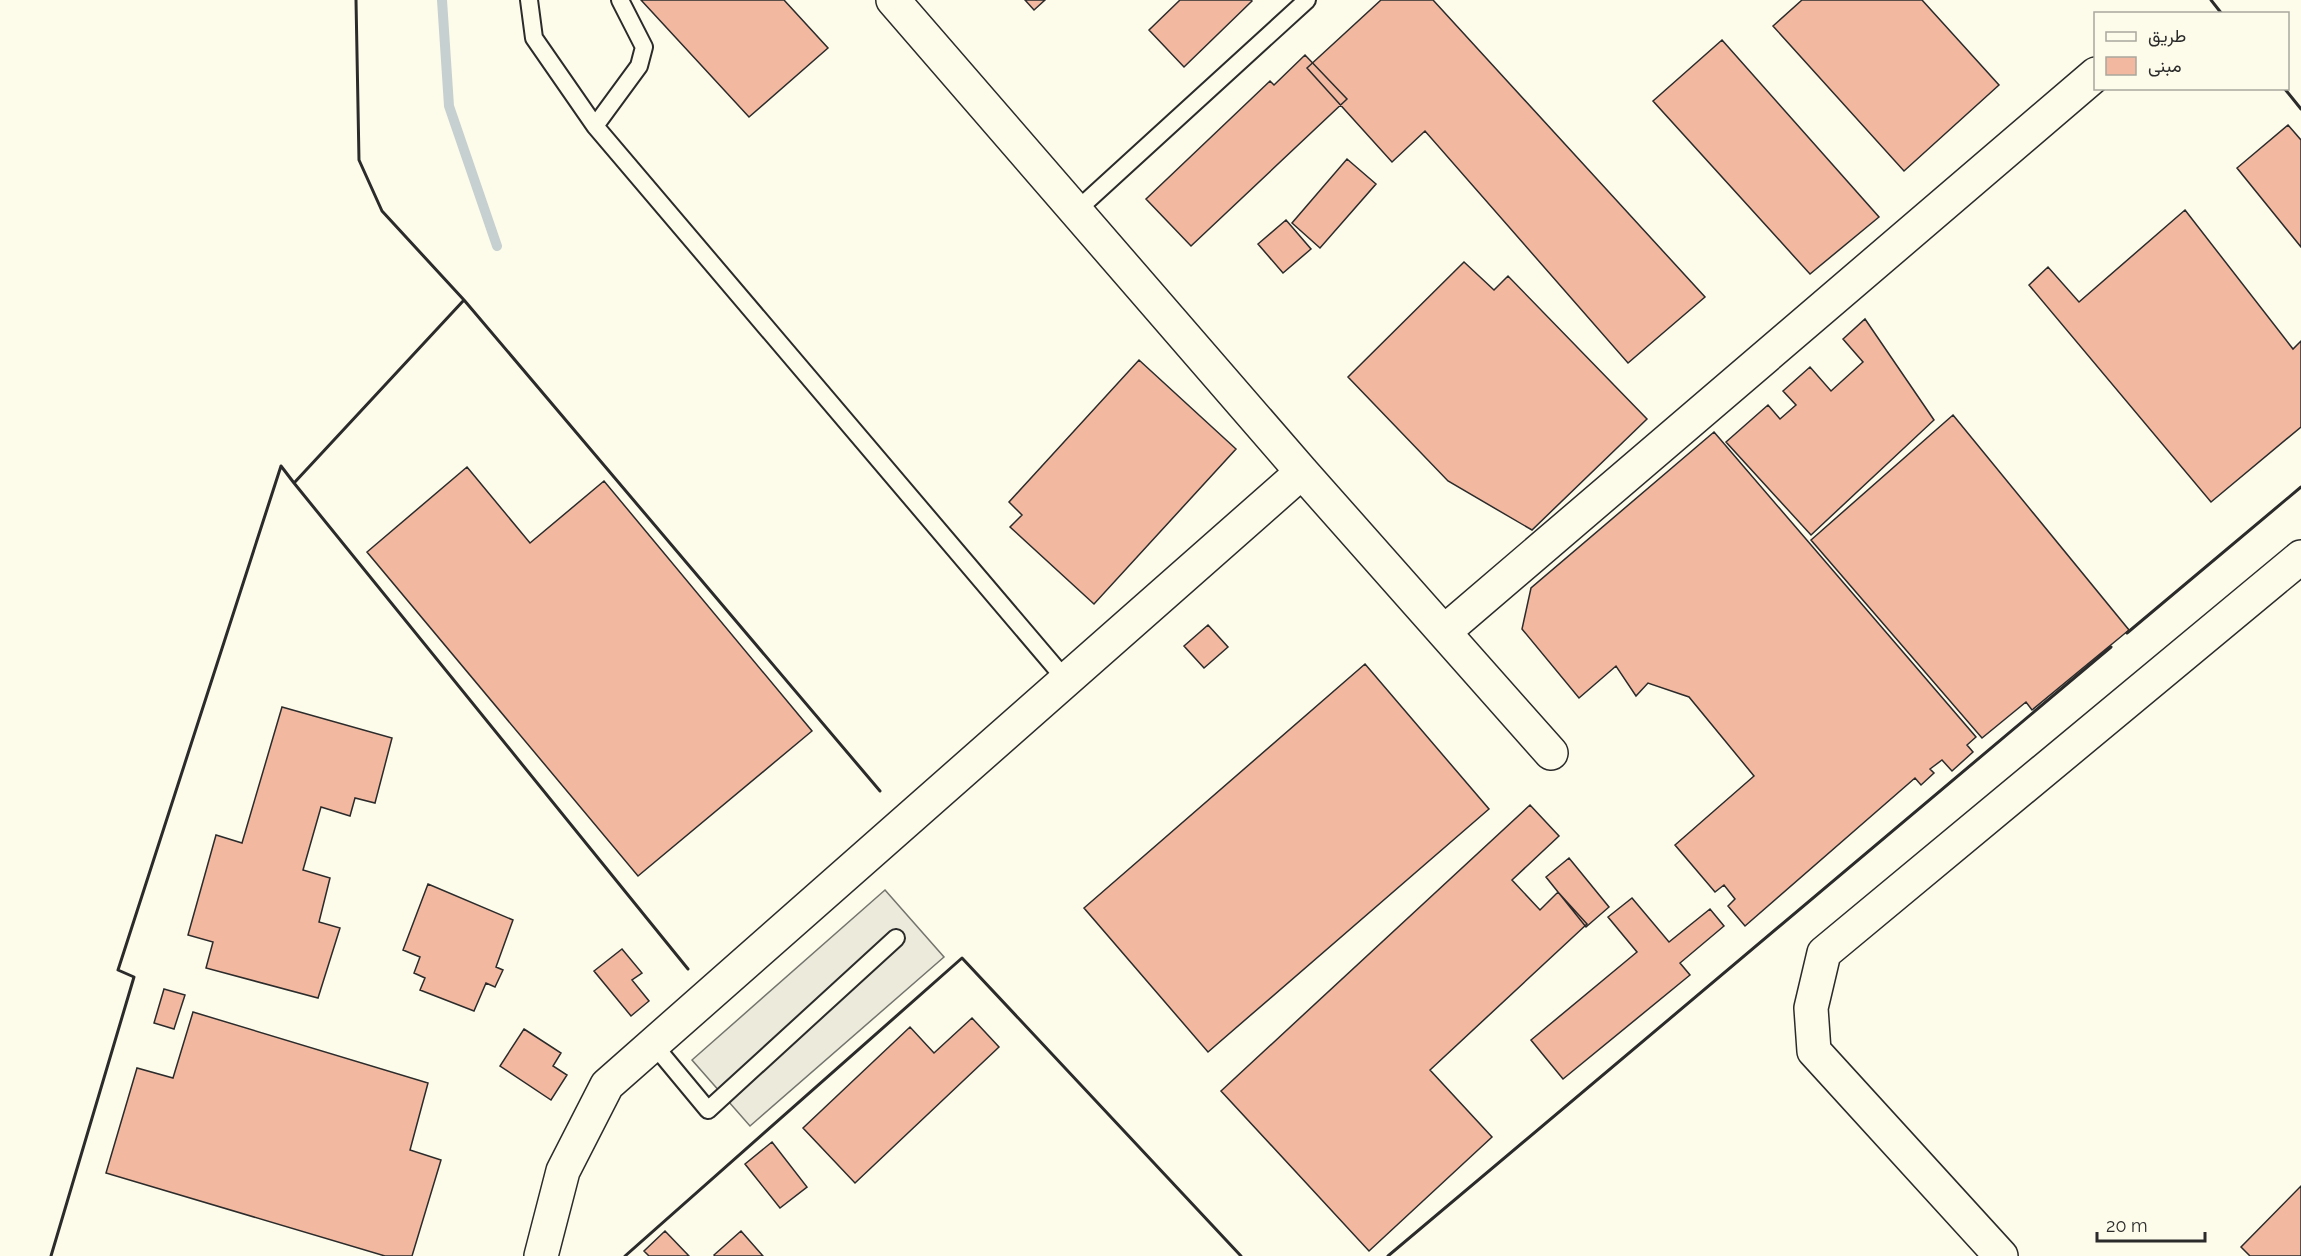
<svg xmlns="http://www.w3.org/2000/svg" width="2301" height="1256" font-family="Raleway,Vazirmatn,sans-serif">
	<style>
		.parking { fill: #eceadb; stroke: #74746e; stroke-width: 1.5 }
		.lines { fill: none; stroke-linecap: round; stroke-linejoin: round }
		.stream { stroke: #c7d0d0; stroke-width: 10 }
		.building { fill: #f2b8a0; stroke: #2b2b2b; stroke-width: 1.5 }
		.service-casing { stroke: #2b2b2b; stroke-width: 20 }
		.minor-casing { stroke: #2b2b2b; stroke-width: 36 }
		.service { stroke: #fdfbea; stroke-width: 16 }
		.minor { stroke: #fdfbea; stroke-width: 33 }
		.wall { stroke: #2b2b2b; stroke-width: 3 }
	</style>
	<rect width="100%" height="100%" fill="#fdfbea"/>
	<path class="parking" d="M885 890 944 957 750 1126 692 1060Z"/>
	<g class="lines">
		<path class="stream" d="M442 0 449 106 497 246"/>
	</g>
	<path class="building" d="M641 0H784L828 48 749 117Z
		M1025 0H1045L1034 10Z
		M1180 0H1251L1252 1 1184 67 1149 30Z
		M1381 0H1433L1705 297 1628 363 1425 131 1392 162 1307 68Z
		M1802 0H1922L1999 85 1904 171 1773 26Z
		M1722 40 1879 217 1810 274 1653 101Z
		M1305 55 1347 99 1191 246 1146 199 1270 81 1274 85Z
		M2288 125 2301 140V247L2237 168Z
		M1347 159 1376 184 1320 248 1292 223Z
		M2185 210 2293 349 2301 341V427L2211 502 2029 285 2048 267 2079 302Z
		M1286 220 1311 249 1283 273 1258 244Z
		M1464 262 1494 290 1508 276 1647 419 1532 530 1448 481 1348 377Z
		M1865 319 1934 420 1811 535 1726 442 1768 405 1780 419 1796 405 1783 391 1810 367 1831 391 1863 362 1843 339Z
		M1139 360 1236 449 1094 604 1010 527 1022 515 1009 502Z
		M1953 415 2129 630 2032 710 2026 702 1982 738 1811 540Z
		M1714 432 1976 737 1967 745 1973 752 1952 771 1942 760 1930 769 1934 773 1921 785 1915 778 1745 926 1728 906 1735 899 1724 885 1715 892 1675 845 1754 776 1689 697 1648 683 1636 696 1616 666 1579 698 1522 629 1531 588Z
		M467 467 530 543 604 481 812 731 638 876 367 552Z
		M1208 625 1228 647 1204 668 1184 646Z
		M1365 664 1489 809 1208 1052 1084 908Z
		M282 707 392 738 375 803 355 798 350 816 321 807 303 870 330 878 319 922 340 928 318 998 206 968 213 942 188 935 216 835 242 843Z
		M1530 805 1559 836 1512 880 1540 910 1558 892 1587 924 1430 1070 1492 1137 1369 1251 1221 1091Z
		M1569 858 1609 907 1586 927 1546 877Z
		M428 884 513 920 496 967 503 970 495 987 486 983 474 1011 420 990 425 978 414 973 420 957 403 950Z
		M1632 898 1669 942 1710 909 1724 926 1680 963 1690 975 1563 1079 1531 1040 1637 952 1608 917Z
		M622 949 642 973 632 980 649 1001 631 1016 594 971Z
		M164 989 185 995 174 1029 154 1023Z
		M193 1012 428 1083 410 1150 441 1160 412 1256H385L106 1173 137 1068 173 1078Z
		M972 1018 999 1047 855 1183 803 1128 910 1027 934 1053Z
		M524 1029 561 1053 553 1066 567 1075 551 1100 500 1066Z
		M772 1142 807 1187 780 1208 745 1164Z
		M2301 1186V1256H2250L2241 1247Z
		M665 1231 689 1256H649L644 1251Z
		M741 1231 763 1256H715L714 1255Z"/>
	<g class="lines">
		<defs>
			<path id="service" d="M529 0 534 38 595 126 1066 680
				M595 126 639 66 644 47 620 0
				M1076 211 1307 0
				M654 1045 708 1110 896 938"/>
			<path id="minor" d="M893 0 1302 472 1551 753
				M1444 632 2096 74
				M541 1256 563 1171 607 1085 1302 472
				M2001 1256 1814 1051 1811 1008 1824 953 2301 557"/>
		</defs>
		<use href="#service" class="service-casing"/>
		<use href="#minor" class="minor-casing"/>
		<use href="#service" class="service"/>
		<use href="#minor" class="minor"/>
		<path class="wall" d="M2211 0 2222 14
			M2284 88 2301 109
			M464 300 880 791
			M294 483 688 969
			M2127 633 2301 487
			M51 1256 134 977 118 970 281 466 294 483 464 300 382 211 359 160 356 0
			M625 1256 962 958 1241 1256
			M1388 1256 2111 647"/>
	</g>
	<rect x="2094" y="12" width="195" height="78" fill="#fdfbea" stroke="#a9a89e" stroke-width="1.5"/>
	<rect x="2106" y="32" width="30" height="9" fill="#fdfbea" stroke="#a9a89e" stroke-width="1.5"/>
	<text x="2148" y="42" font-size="18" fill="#2b2b2b">طريق</text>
	<rect x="2106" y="57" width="30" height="18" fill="#f2b8a0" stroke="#a9a89e" stroke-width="1.5"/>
	<text x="2148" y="72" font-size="18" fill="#2b2b2b">مبنى</text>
	<path d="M2097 1232v9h108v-9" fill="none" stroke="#2b2b2b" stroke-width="3"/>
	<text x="2106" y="1232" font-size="18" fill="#2b2b2b" stroke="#fdfbea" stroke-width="4.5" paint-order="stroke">20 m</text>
</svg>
